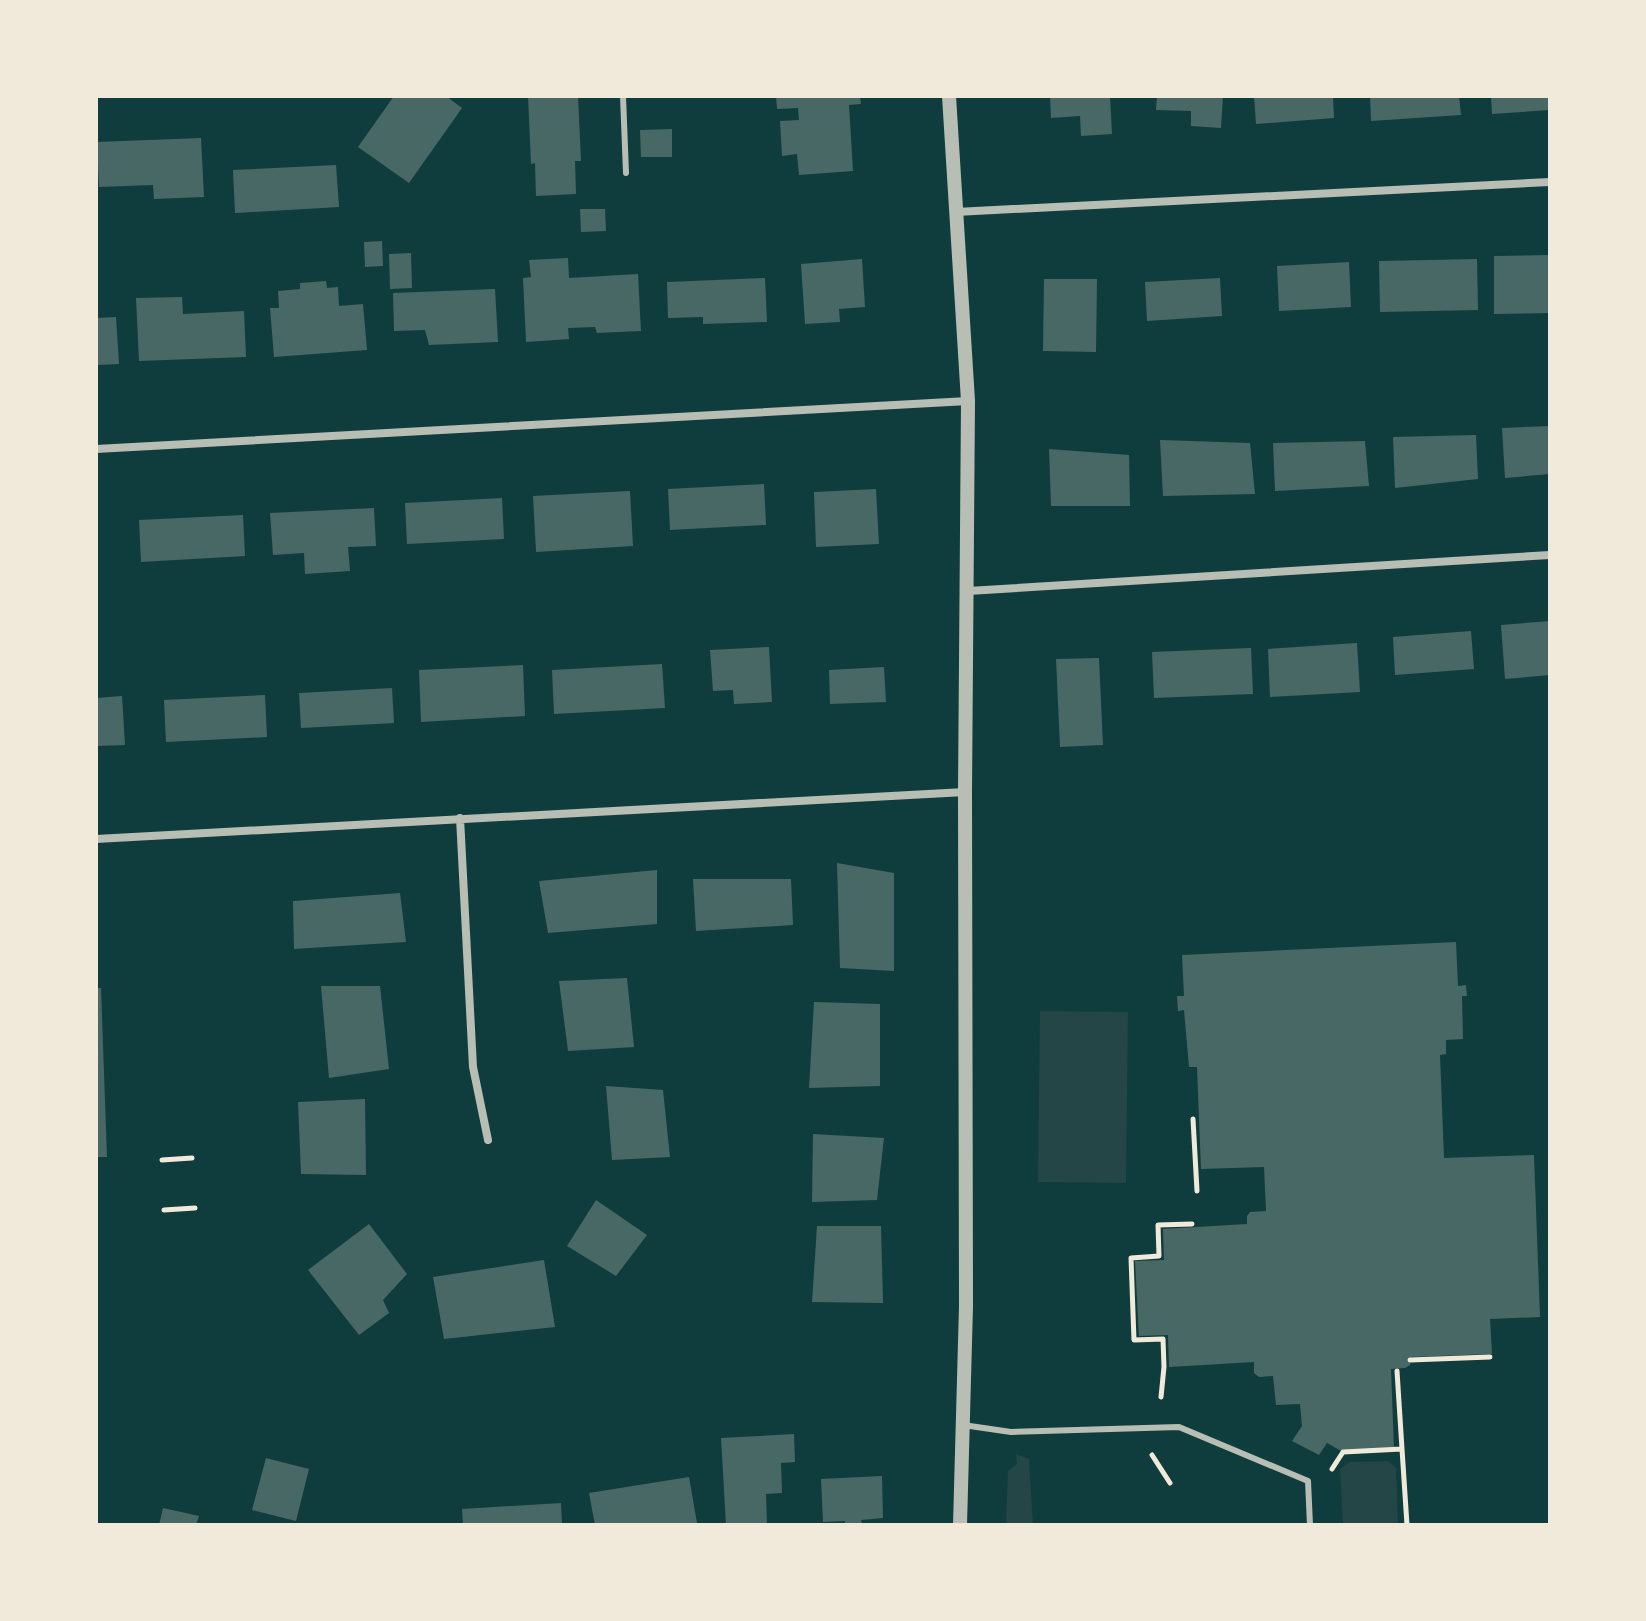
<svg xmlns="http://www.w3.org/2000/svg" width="1646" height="1621" font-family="Quicksand,sans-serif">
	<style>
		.green { fill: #244646 }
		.building { fill: #486865 }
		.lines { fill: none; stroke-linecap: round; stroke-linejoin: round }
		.path { stroke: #f1e9da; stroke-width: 5 }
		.service { stroke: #b8beb3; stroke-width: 6 }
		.minor { stroke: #b8beb3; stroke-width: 8 }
		.tertiary { stroke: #b8beb3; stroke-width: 14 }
	</style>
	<rect width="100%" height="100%" fill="#0f3d3e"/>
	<path class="green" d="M1040 1011 1128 1012 1126 1183 1038 1182Z
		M1016 1454 1029 1459 1033 1525H1006L1008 1471 1017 1464Z
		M1388 1461 1396 1468 1398 1525H1343L1340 1469 1350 1462Z"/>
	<path class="building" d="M394 96H446L462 108 409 183 358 147Z
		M528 96H578L581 161H575L576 194 536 196 535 163 531 164Z
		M776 96H860L861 104 849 105 853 171 799 175 797 154 782 156 780 121 799 120 798 108 777 109Z
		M1050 96H1110L1112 134 1081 136 1080 116 1051 118Z
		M1157 96H1223L1221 128 1191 126V111L1156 110Z
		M1254 96H1333L1334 118 1256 124Z
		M1370 96H1459L1461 115 1371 121Z
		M1491 96H1550V110L1492 114Z
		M672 129V157H641L640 130Z
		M201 138 204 197 154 199 153 185 99 187 97 142Z
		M336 165 339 207 235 213 233 170Z
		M580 209H605L606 231 581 232Z
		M382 241 383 266 365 267 364 242Z
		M411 253 412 288 390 289 389 254Z
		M1550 255V313L1494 314V256Z
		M568 258 569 278 638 274 641 331 597 333 595 327 568 328 569 339 526 342 523 278 531 277 529 260Z
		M862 259 865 307 839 309 840 322 805 324 801 264Z
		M1477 259 1478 310 1380 312 1379 261Z
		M1349 262 1351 307 1279 311 1277 266Z
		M765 278 767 322 703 324V317L668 318 667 282Z
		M1220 278 1222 316 1147 321 1145 282Z
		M1044 279H1097L1096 352 1043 351Z
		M326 281 327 288 338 287 339 306 363 304 367 350 274 357 270 308H279L278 291 300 289V283Z
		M495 289 498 342 429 345 425 330 394 331 393 293Z
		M182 297 183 314 244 311 246 357 139 361 136 298Z
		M116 317 119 364 96 365V318Z
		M1550 426V474L1505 478 1502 428Z
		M1476 435 1478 479 1395 488 1393 437Z
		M1160 440 1250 443 1255 494 1163 496Z
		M1365 441 1369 486 1275 491 1273 443Z
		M1049 449 1129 455 1130 506H1051Z
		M764 484 766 525 670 530 668 489Z
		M876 489 879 544 816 547 814 492Z
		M630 491 633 546 536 552 533 496Z
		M502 498 504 539 407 544 405 503Z
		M374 508 376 546 348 547 350 571 305 574 304 553 273 555 270 513Z
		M243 515 245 556 141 562 139 520Z
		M1550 621V675L1505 679 1501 625Z
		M1471 631 1474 669 1395 675 1393 637Z
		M1357 643 1360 692 1270 697 1268 649Z
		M769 647 772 702 734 704 733 690 713 691 710 650Z
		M1251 648 1253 694 1154 698 1152 652Z
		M1099 658 1103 745 1060 747 1056 659Z
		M662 664 665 708 554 714 552 670Z
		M523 665 525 716 421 722 419 670Z
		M884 667 886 702 830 704 829 670Z
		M392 688 394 723 301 728 299 693Z
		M265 695 267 737 166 742 164 700Z
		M122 696 125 745 96 746V698Z
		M837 863 894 873V971L840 968Z
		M657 870V924L548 933 539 881Z
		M693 879H791L793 925 696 931Z
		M400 893 406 942 294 949 293 901Z
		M1456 942 1458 986 1466 985 1467 996H1462L1463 1039 1446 1040V1054L1440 1055 1444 1158 1534 1155 1540 1317 1490 1319 1492 1354 1411 1357 1410 1365 1405 1368 1391 1369 1394 1449 1343 1452 1327 1443 1319 1455 1292 1441 1302 1426 1300 1404 1276 1405 1273 1376 1259 1377 1254 1373V1362L1169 1367 1168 1335 1139 1336 1135 1261 1164 1260 1163 1229 1247 1224V1216L1250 1212 1266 1211 1264 1167 1201 1169 1197 1067H1189L1184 1010 1178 1011 1177 996H1184L1182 955Z
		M627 978 634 1047 568 1051 559 981Z
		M321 986H380L389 1069 329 1078Z
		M96 988H101L107 1157H96Z
		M814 1002 880 1004V1086L809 1088Z
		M606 1086 663 1090 670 1157 612 1160Z
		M365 1099 366 1175 301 1174 298 1102Z
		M813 1134 884 1138 877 1200 812 1202Z
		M596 1200 647 1235 616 1276 567 1246Z
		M369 1224 407 1274 383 1300 389 1313 359 1335 308 1270Z
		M817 1226H881L883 1303 812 1302Z
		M544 1260 555 1327 444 1339 433 1277Z
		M794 1434 795 1462 781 1463 782 1493 766 1494 767 1525H726L721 1438Z
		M266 1458 309 1469 296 1521 252 1510Z
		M882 1476 883 1518 861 1520 862 1525H845V1521L823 1522 821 1479Z
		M689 1477 697 1523 595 1525 589 1493Z
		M561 1503 562 1525H463L462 1509Z
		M163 1508 199 1516 196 1525H159Z"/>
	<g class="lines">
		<path class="path" d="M1193 1119 1197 1191
			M162 1160 192 1158
			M164 1210 195 1208
			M1410 1360 1490 1357
			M1397 1371 1402 1449
			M1161 1397 1164 1367 1163 1339 1134 1340 1131 1258 1159 1256 1158 1225 1192 1224
			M1152 1455 1170 1483
			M1332 1469 1343 1452 1402 1449 1407 1525"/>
		<path class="service" d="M623 96 626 173
			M963 1425 1011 1432 1179 1427 1308 1481 1310 1525"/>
		<path class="minor" d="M956 212 1550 182
			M96 449 968 401
			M968 591 1550 555
			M460 818 473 1067 488 1140
			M96 839 965 792"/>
		<path class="tertiary" d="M949 96 968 401 965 792 966 1306 960 1525"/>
	</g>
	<rect width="1646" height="1621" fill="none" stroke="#f1e9da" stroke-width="196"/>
</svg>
